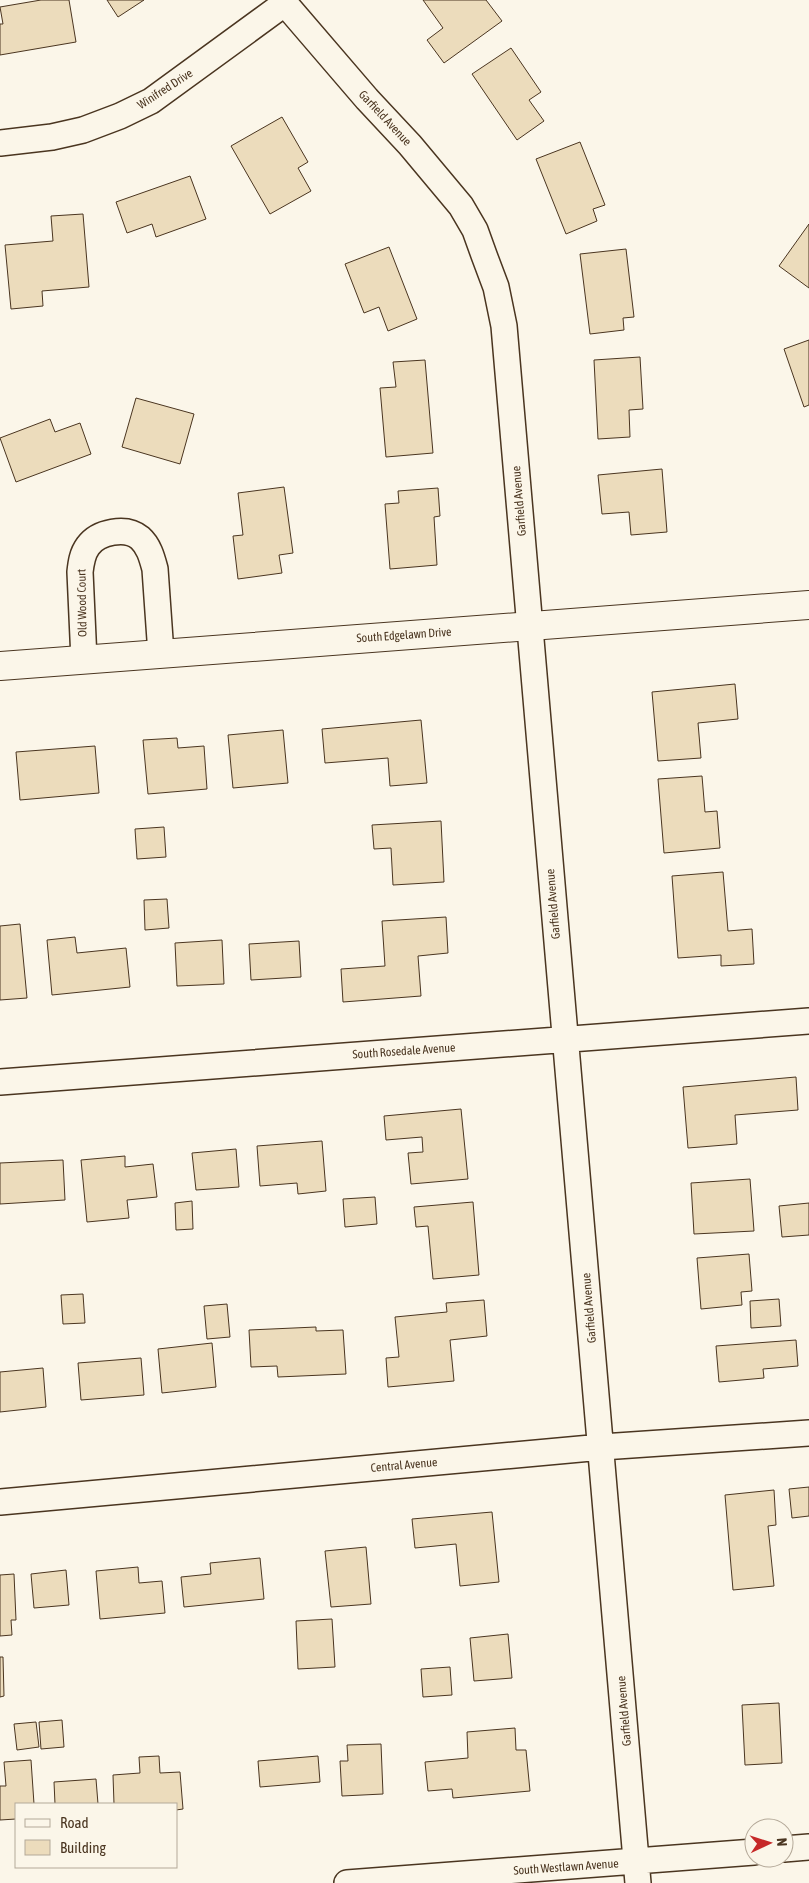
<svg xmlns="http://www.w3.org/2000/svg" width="809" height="1883" font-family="'Asap Condensed',sans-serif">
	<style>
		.building { fill: #ecdcbc; stroke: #4a3520 }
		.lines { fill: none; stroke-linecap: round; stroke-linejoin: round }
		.minor-casing { stroke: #4a3520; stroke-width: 28 }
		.tertiary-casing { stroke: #4a3520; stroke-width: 30 }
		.minor { stroke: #fbf6e9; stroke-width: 25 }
		.tertiary { stroke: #fbf6e9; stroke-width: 28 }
		.labels { text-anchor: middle; stroke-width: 4; stroke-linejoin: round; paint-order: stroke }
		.street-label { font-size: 12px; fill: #4a3520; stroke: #fbf6e9 }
	</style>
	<rect width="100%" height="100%" fill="#fbf6e9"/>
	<path class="building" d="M41 0H69L76 42 0 55V24H3L0 7Z
		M107 0H144L118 17Z
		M423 0H486L502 21 444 63 427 40 443 28Z
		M511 48 541 92 529 100 544 121 517 140 472 74Z
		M282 117 308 162 298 168 311 191 270 214 231 146Z
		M580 142 605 205 593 209 597 221 566 234 536 159Z
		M190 176 206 219 156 237 152 224 127 233 116 202Z
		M83 214 89 287 42 291 43 306 11 309 5 245 53 241 51 216Z
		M809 224V288L779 266Z
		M389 247 417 319 388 331 379 307 364 313 345 264Z
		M626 249 634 317 623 318 624 330 590 334 580 254Z
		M809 340V405L804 407 784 349Z
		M640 357 643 409 629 410 630 437 598 439 594 360Z
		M425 360 433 453 386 457 380 388 396 387 393 362Z
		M136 398 194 414 180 464 122 447Z
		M50 419 55 432 80 423 91 454 16 482 0 438Z
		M662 469 667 532 631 535 629 512 602 514 598 475Z
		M284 487 293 553 279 555 282 573 238 579 233 536 243 535 238 493Z
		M438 488 440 516 434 517 437 565 390 569 385 504 399 503 398 491Z
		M735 684 738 719 698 723 701 758 658 761 652 692Z
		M421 720 427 783 390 786 388 758 325 763 322 729Z
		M283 730 288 783 233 788 228 735Z
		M177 738 178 748 204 746 207 789 148 794 143 740Z
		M95 746 99 793 20 800 16 752Z
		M702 776 705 812 717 811 720 848 664 853 658 779Z
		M441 821 444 882 393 885 391 848 374 849 372 825Z
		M164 827 166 857 137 859 135 829Z
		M723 872 728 931 752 929 754 964 721 966V955L678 958 672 876Z
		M167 899 169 928 145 930 144 900Z
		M446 917 448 953 418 956 421 996 343 1002 341 969 385 966 382 921Z
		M20 924 27 998 0 1000V926Z
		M75 937 77 953 126 948 130 987 52 995 47 940Z
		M222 940 224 984 177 986 175 943Z
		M299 941 301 977 251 980 249 944Z
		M796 1077 798 1110 735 1115 737 1144 688 1148 683 1087Z
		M461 1109 468 1179 411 1184 408 1153 423 1152 422 1137 386 1140 384 1116Z
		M322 1141 326 1191 298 1194 297 1183 260 1186 257 1146Z
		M236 1149 239 1187 196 1190 192 1153Z
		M125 1156V1167L153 1164 157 1197 127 1200 129 1218 87 1222 81 1160Z
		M63 1160 65 1200 0 1204V1163Z
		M750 1179 754 1231 694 1234 691 1183Z
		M375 1197 377 1224 345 1227 343 1199Z
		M192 1201 193 1229 176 1230 175 1203Z
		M473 1202 479 1275 433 1279 428 1226 416 1227 414 1207Z
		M809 1203V1235L782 1237 779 1206Z
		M749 1254 752 1291 741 1292 742 1305 701 1309 697 1258Z
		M83 1294 85 1323 63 1324 61 1295Z
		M779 1299 781 1326 751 1328 750 1301Z
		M484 1300 487 1336 450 1340 454 1381 388 1387 386 1358 399 1357 395 1317 447 1312 446 1303Z
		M227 1304 230 1337 207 1339 204 1306Z
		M316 1327V1331L343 1330 346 1374 278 1377 277 1366 251 1367 249 1330Z
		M796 1340 798 1366 763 1369 764 1378 719 1382 716 1346Z
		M212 1343 216 1387 162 1393 158 1349Z
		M141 1358 144 1395 81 1400 78 1363Z
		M43 1368 46 1407 0 1412V1372Z
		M809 1487V1516L792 1518 789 1489Z
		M774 1490 776 1525 768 1526 774 1586 733 1590 725 1495Z
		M492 1512 499 1582 460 1586 456 1544 415 1548 412 1519Z
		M366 1547 371 1604 331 1607 325 1551Z
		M260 1558 264 1599 184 1607 181 1577 211 1574 210 1563Z
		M138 1567 139 1583 162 1581 165 1613 100 1619 96 1571Z
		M66 1570 69 1605 34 1608 31 1574Z
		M14 1574 16 1620H11L12 1635 0 1636V1575Z
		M332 1619 335 1667 298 1669 296 1621Z
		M508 1634 512 1678 474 1681 470 1638Z
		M0 1657H3L4 1696 0 1697Z
		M450 1667 452 1695 423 1697 421 1669Z
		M779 1703 782 1763 745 1765 742 1705Z
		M62 1720 64 1747 41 1749 39 1722Z
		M36 1722 39 1747 17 1750 14 1724Z
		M515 1728 516 1750H526L530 1791 453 1798 452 1789 428 1791 425 1762 468 1758 467 1732Z
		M381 1744 383 1794 342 1796 340 1761H348L347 1745Z
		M159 1756 160 1773 180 1772 183 1809 176 1810V1804H114L113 1775 140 1773 139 1757Z
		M318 1756 320 1782 260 1787 258 1761Z
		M31 1760 34 1804H16V1819L0 1820V1786H6L4 1762Z
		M96 1779 98 1804H55L54 1782Z"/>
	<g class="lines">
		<defs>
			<path id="minor" d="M282 0 367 99 410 145 461 206 475 230 484 255 496 287 504 326 638 1883
				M0 143 52 137 83 130 120 116 151 101 284 4
				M84 660 80 572C81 563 82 554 88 546 98 532 126 526 140 538 149 546 152 558 155 569L161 654
				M0 1082 809 1021
				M0 1502 602 1447 809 1433
				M784 1849 809 1847
				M347 1883 754 1852"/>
			<path id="tertiary" d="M0 666 809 605"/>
		</defs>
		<use href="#minor" class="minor-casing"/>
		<use href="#tertiary" class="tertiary-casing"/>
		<use href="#minor" class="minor"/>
		<use href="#tertiary" class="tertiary"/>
	</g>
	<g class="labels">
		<g class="street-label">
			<text transform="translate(165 89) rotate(-33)" y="4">Winifred Drive</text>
			<text transform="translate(385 118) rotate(47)" y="4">Garfield Avenue</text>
			<text transform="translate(519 501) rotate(-95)" y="4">Garfield Avenue</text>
			<text transform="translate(82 603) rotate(-91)" y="4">Old Wood Court</text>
			<text transform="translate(404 635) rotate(-4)" y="4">South Edgelawn Drive</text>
			<text transform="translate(553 904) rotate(-95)" y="4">Garfield Avenue</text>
			<text transform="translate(404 1051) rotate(-4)" y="4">South Rosedale Avenue</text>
			<text transform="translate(589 1308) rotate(-95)" y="4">Garfield Avenue</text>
			<text transform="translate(404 1465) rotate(-5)" y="4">Central Avenue</text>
			<text transform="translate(624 1711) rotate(-95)" y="4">Garfield Avenue</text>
			<text transform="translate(566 1867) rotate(-4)" y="4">South Westlawn Avenue</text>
		</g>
	</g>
	<rect x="15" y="1803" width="162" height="65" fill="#fbf6e9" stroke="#b4a999"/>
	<rect x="25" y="1819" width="25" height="8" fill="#fbf6e9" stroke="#b4a999"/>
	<text x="60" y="1828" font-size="15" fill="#4a3520">Road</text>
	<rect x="25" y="1840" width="25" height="15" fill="#ecdcbc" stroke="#b4a999"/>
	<text x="60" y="1853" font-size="15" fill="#4a3520">Building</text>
	<g transform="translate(769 1843) rotate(86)"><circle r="24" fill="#fbf6e9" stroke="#b4a999"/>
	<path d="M0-4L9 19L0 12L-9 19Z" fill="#c62828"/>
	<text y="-8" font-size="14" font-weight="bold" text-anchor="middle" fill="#4a3520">N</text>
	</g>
</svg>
